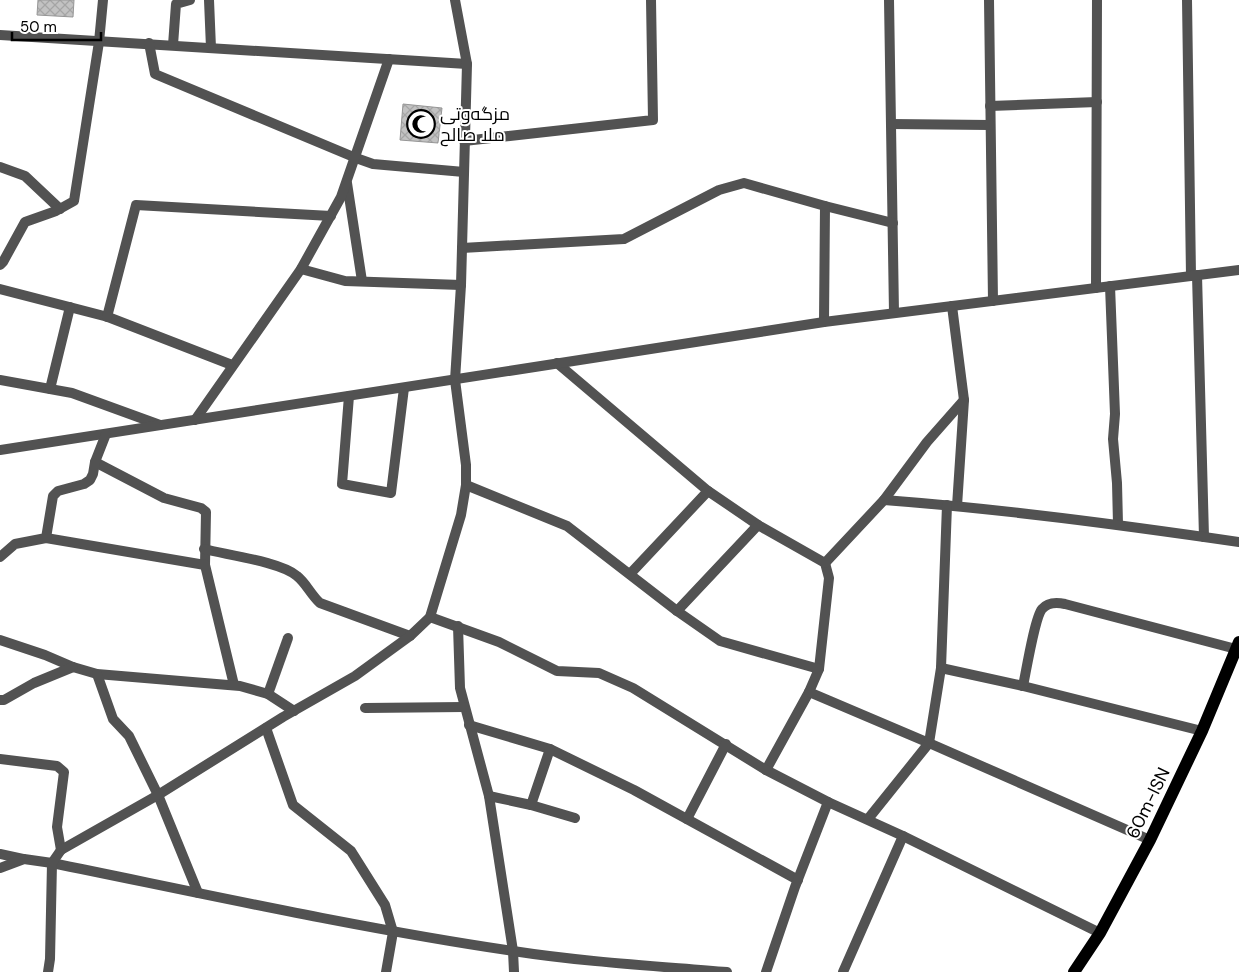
<svg xmlns="http://www.w3.org/2000/svg" width="1239" height="972" font-family="'DM Sans',Cairo,sans-serif">
	<defs>
		<pattern id="building-cross-hatch" width="8" height="8" patternUnits="userSpaceOnUse" patternTransform="scale(1.25)"><rect width="8" height="8" fill="#c2c2c2"/><path d="M0 0l8 8M0 8l8-8" fill="none" stroke="#a5a5a5"/></pattern>
	</defs>
	<rect width="100%" height="100%" fill="#fff"/>
	<g fill="url(#building-cross-hatch)" stroke="#969696">
		<polygon points="38,0 74,0 73,17 37,15"/>
		<polygon points="403,104 442,108 438,143 400,140"/>
	</g>
	<g fill="none" stroke-linecap="round" stroke-linejoin="round">
		<g stroke="#525252" stroke-width="10">
			<polyline points="209,0 211,48"/>
			<polyline points="889,0 894,313"/>
			<polyline points="989,0 993,301"/>
			<polyline points="1187,0 1191,276"/>
			<polyline points="0,35 467,64"/>
			<polyline points="149,43 155,74 356,158 373,164 464,172"/>
			<polyline points="173,45 176,4 190,0"/>
			<polyline points="990,106 1097,102"/>
			<polyline points="891,124 990,125"/>
			<polyline points="464,141 653,120 651,0"/>
			<polyline points="0,167 25,176 60,209"/>
			<polyline points="347,183 362,281"/>
			<polyline points="825,206 893,223"/>
			<polyline points="462,248 624,239 719,190 744,183 825,206 824,322"/>
			<polyline points="0,265 3,262 25,222 56,211 74,201 99,42 103,0"/>
			<polyline points="301,269 345,281 461,285"/>
			<polyline points="1197,275 1204,537"/>
			<polyline points="1110,286 1115,414 1113,439 1117,483 1118,524"/>
			<polyline points="1096,288 1097,0"/>
			<polyline points="0,289 108,317 232,365"/>
			<polyline points="952,306 964,400 957,506"/>
			<polyline points="107,317 136,205 331,216"/>
			<polyline points="557,363 708,491 758,525 825,563 829,578 819,669 809,692 766,770"/>
			<polyline points="0,380 72,393 160,425"/>
			<polyline points="50,389 70,307"/>
			<polyline points="349,396 342,484 391,493 404,388"/>
			<polyline points="195,420 301,269 341,197 389,59"/>
			<polyline points="0,450 824,322 1239,270"/>
			<polyline points="95,462 164,498 201,508 206,512 205,565"/>
			<polyline points="466,485 567,526 677,611 720,641 819,669"/>
			<path d="M884,500C1003,509 1121,525 1239,542"/>
			<polyline points="46,538 205,565 234,685"/>
			<path d="M204,549C228,555 281,562 297,576C306,583 311,595 320,603L410,636"/>
			<polyline points="0,557 15,544 46,538 53,496 58,491 84,484 90,480 93,474 95,462 106,434"/>
			<polyline points="825,563 884,500 927,442 964,400"/>
			<polyline points="630,574 708,491"/>
			<polyline points="677,611 758,525"/>
			<polyline points="430,617 499,642 557,671 599,673 633,688 766,770 828,802 903,836 1100,933"/>
			<polyline points="458,626 460,688 489,796 513,951 514,972"/>
			<polyline points="0,640 45,655 73,667 97,674 240,686 268,694 294,711"/>
			<polyline points="941,668 1023,686 1202,731"/>
			<polyline points="97,674 113,719 129,736 158,795 198,893"/>
			<path d="M1023,686C1026,672 1035,617 1042,609C1048,602 1056,602 1065,604L1236,649"/>
			<polyline points="809,692 929,743 1150,840"/>
			<polyline points="268,694 288,638"/>
			<polyline points="0,700 4,700 34,683 73,667"/>
			<polyline points="365,708 464,707"/>
			<polyline points="469,725 550,749 634,790 798,880"/>
			<polyline points="266,728 293,805 351,851 385,905 393,932 386,972"/>
			<polyline points="0,759 57,766 64,772 57,827 61,850"/>
			<polyline points="489,796 531,805 575,818"/>
			<polyline points="531,805 550,749"/>
			<polyline points="687,819 726,744"/>
			<polyline points="868,819 929,743 941,668 947,505"/>
			<polyline points="0,854 23,859"/>
			<path d="M0,868L24,859L52,863C205,894 358,928 513,951C584,962 656,966 727,972"/>
			<polyline points="48,972 50,959 52,863 61,850 158,795 283,717 355,676 410,636 430,617 461,515 466,485 466,465 455,380 461,285 467,64 455,0"/>
			<polyline points="766,972 795,887 828,802"/>
			<polyline points="843,972 903,836"/>
		</g>
		<polyline stroke="#000" stroke-width="12" points="1074,972 1100,933 1150,840 1202,731 1239,642"/>
	</g>
	<defs>
		<symbol id="mosque-ring" viewBox="-11 -11 22 22"><circle r="9.5" fill="#fff" stroke="#000" stroke-width="1.5"/><path d="M3.5-4.9A6 6 0 1 0 3.5 4.9A5 5 0 1 1 3.5-4.9Z" fill="#000"/></symbol>
	</defs>
	<g fill-rule="evenodd">
		<use href="#mosque-ring" x="405" y="108" width="32" height="32"/>
	</g>
	<g text-anchor="middle" stroke-width="4" stroke-linejoin="round" paint-order="stroke">
		<g font-size="18" fill="#000" stroke="#fff" text-anchor="start">
			<text x="440" y="120">مزگه‌وتی<tspan x="440" dy="21">ملا صالح</tspan></text>
		</g>
		<g font-size="18" fill="#000" stroke="#fff">
			<text transform="translate(1148 803) rotate(-64)" y="6">60m-ISN</text>
		</g>
	</g>
	<path d="M12 32v8h89v-8" fill="none" stroke="#000000" stroke-width="2.5"/>
	<text x="20" y="32" font-size="15" fill="#000000" stroke="#ffffff" stroke-width="4" paint-order="stroke">50 m</text>
</svg>
